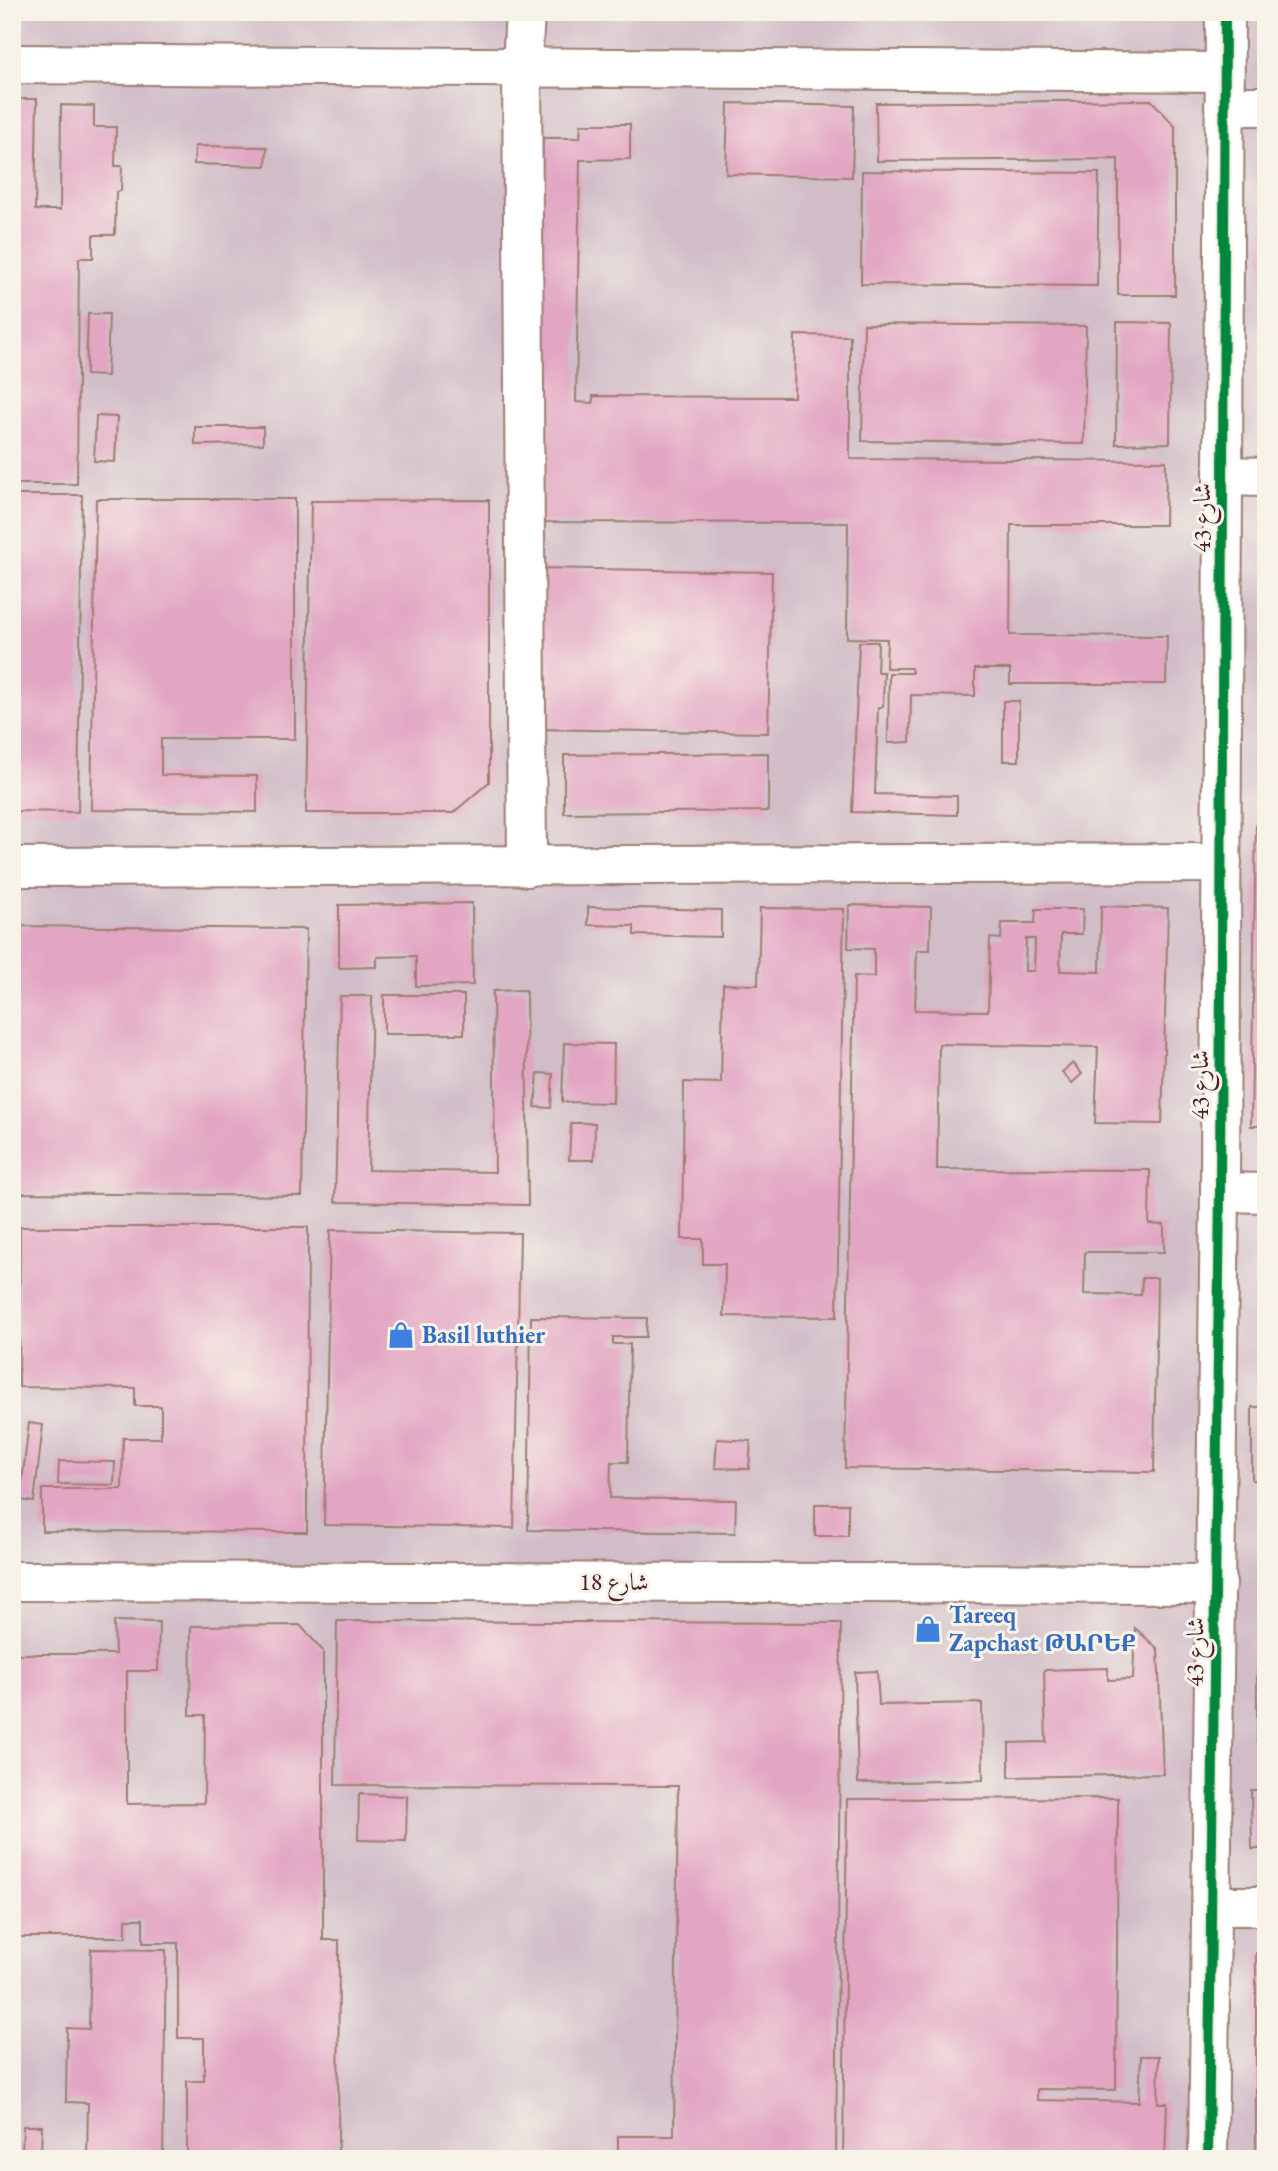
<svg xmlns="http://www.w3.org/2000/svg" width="1278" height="2171" font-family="'EB Garamond',Amiri,'Noto Serif Armenian',serif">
	<rect width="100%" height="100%" fill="#f7f3e8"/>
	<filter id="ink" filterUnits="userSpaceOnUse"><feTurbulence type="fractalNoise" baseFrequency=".0143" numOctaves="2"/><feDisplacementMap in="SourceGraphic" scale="14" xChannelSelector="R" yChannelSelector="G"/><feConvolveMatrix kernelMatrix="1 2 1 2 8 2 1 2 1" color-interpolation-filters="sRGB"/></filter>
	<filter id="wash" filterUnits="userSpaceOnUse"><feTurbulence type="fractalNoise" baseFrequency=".00686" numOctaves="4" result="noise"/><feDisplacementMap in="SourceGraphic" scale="28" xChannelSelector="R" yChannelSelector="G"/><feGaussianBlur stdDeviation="1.57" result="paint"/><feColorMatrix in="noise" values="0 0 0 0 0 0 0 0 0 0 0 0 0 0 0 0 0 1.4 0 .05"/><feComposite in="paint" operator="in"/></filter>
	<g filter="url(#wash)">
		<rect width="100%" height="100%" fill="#edddbb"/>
		<rect fill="#d1bdc8" x="12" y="12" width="1254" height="2147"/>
		<g id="blocks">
			<g fill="#e2a5c2" fill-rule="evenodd">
				<rect x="1263" y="12" width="3" height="38"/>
				<polygon points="12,99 37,99 35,210 60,210 61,105 94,106 94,127 116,127 115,166 122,166 121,191 116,192 115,235 93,235 93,258 79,258 77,484 12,484"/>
				<polygon points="1151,100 1175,126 1175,295 1118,295 1118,159 877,161 876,103"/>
				<polygon points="728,103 854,106 852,177 726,174"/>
				<polygon points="581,124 630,124 630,159 580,160 576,402 593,403 593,396 794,397 795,335 850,336 850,459 1166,461 1165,525 1011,525 1010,635 1167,636 1166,684 1010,684 1010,669 975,669 975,696 911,695 910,742 888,743 889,673 912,673 911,668 886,668 887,639 847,638 848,523 537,522 543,138 580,138"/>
				<polygon points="195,146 267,147 266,166 194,164"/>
				<polygon points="1262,161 1266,161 1266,403 1262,399"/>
				<polygon points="862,171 1099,173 1097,286 861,284"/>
				<polygon points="88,314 109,314 107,376 86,375"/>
				<polygon points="1117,322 1171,323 1170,443 1116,444"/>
				<polygon points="864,324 1086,326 1084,444 862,441"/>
				<polygon points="96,416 117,417 115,462 94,461"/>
				<polygon points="195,427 263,427 263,444 195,445"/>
				<polygon points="12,495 82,495 78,812 12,811"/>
				<polygon points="96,499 295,499 295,739 161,739 161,775 257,776 257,812 91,810"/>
				<polygon points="489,500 489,782 453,813 306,813 311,501"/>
				<polygon points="535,568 772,572 768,733 532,729"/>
				<polygon points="859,642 878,642 877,672 884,672 883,707 878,707 875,794 957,796 957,815 852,812"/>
				<rect x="1003" y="701" width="16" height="60"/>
				<polygon points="768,753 768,811 564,813 564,755"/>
				<polygon points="1256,823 1266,823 1266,1126 1251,1126"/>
				<polygon points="472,903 473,985 416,986 416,956 377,957 377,967 339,968 339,905"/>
				<path d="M849,905L931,907L930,950H917L915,1010L988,1011L990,938L1001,939L1002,923H1035L1036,909H1083L1082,934H1061L1060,971L1100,972L1101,906L1168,908L1162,1124L1095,1123L1098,1047L939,1044L937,1169L1150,1170L1149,1224L1164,1225V1252H1085L1084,1294L1141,1295L1142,1278H1157L1154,1472L845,1468L854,976L874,977V949L848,948ZM1026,939H1035L1034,971H1025Z"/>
				<polygon points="588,907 721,910 721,937 634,935 634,926 588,925"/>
				<polygon points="760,908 844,909 837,1317 724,1316 725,1264 703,1264 703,1239 682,1239 684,1082 721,1083 723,984 758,985"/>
				<polygon points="12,926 306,929 302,1196 12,1193"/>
				<polygon points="526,990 528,1205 335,1202 340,996 372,996 368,1170 495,1172 493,991"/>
				<rect x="384" y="995" width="80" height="39"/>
				<polygon points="564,1043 614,1044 613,1103 562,1102"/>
				<polygon points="1073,1063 1082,1074 1072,1083 1062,1072"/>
				<polygon points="538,1073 553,1074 551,1108 535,1107"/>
				<polygon points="571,1123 595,1123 594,1160 569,1160"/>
				<polygon points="20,1227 308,1227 307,1532 42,1531 42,1489 122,1489 123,1438 161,1438 161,1406 135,1406 135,1388 19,1387"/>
				<polygon points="330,1230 520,1233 514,1528 324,1525"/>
				<polygon points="531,1317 647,1318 646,1337 613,1337 613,1344 630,1344 628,1462 611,1462 610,1498 736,1500 735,1533 528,1530"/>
				<polygon points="1252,1407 1266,1407 1266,1481 1252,1480"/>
				<polygon points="29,1423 43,1425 34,1502 20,1500"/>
				<polygon points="717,1439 751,1441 749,1469 715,1468"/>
				<polygon points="59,1461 115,1462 114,1485 58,1484"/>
				<rect x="815" y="1504" width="33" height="32"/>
				<polygon points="114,1621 159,1622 158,1671 127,1671 127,1804 204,1803 205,1715 190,1715 191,1626 300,1625 323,1651 323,1940 339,1940 338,2159 187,2159 187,2081 204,2081 204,2038 178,2038 178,1943 143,1943 143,1919 126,1919 126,1937 15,1937 17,1654 115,1654"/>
				<polygon points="337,1621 841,1623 836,2159 618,2159 618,2136 674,2136 678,1786 335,1785"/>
				<polygon points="1135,1628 1158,1649 1163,1774 1009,1777 1009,1743 1046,1742 1044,1670 1108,1668 1108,1680 1133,1679"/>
				<polygon points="1261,1655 1266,1655 1266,1741 1257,1741 1257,1671 1261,1671"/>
				<polygon points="877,1671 879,1705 982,1703 983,1780 858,1783 855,1672"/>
				<polygon points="1251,1790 1266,1790 1266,1849 1252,1849"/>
				<polygon points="359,1794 407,1796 406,1841 358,1840"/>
				<polygon points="1118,1798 1116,2090 1037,2089 1037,2100 1139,2102 1141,2056 1159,2056 1158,2103 1167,2103 1165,2159 843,2159 847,1799"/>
				<polygon points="91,1949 166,1950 163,2159 87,2158 88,2103 66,2102 67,2028 89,2029"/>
				<rect x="1256" y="1953" width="10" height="206"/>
				<polygon points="23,2126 42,2126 41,2154 22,2154"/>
			</g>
		</g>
	</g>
	<g filter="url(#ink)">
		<use href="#blocks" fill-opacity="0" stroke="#9c7e73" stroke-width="2"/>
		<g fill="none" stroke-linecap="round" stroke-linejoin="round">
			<defs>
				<g id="minor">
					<polyline points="525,12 522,66 527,867"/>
					<polyline points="12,64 1224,72"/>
					<polyline points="1224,106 1266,106"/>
					<polyline points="1223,476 1266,477"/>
					<polyline points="12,867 1222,863"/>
					<polyline points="1220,1192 1266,1193"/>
					<polyline points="12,1581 1217,1584"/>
					<polyline points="1212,1906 1266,1906"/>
					<polyline points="1208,2159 1220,1192 1225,12"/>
				</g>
			</defs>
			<use href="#minor" stroke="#9c7e73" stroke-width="42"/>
			<use href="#minor" stroke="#fff" stroke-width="38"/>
			<defs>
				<polyline id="cycleway" points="1208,2159 1220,1192 1225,12"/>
			</defs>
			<use href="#cycleway" stroke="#f7f3e8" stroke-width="15"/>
			<use href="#cycleway" stroke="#00873e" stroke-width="10"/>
		</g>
	</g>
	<defs>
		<symbol id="shop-bare" viewBox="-9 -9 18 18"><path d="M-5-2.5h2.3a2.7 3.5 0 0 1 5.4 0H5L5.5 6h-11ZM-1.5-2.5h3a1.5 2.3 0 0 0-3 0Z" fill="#3f7fe0" stroke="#f7f3e8" stroke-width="2.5" paint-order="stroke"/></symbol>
	</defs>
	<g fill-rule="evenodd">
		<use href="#shop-bare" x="382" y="1316" width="38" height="38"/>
		<use href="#shop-bare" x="909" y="1610" width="38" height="38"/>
	</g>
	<g text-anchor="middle" stroke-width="6" stroke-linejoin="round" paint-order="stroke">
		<g font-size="24" fill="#4a1f2b" stroke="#f7f3e8">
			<text transform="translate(1202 518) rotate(-90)" y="8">شارع 43</text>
			<text transform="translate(1200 1085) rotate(-90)" y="8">شارع 43</text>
			<text x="614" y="1590">شارع 18</text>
			<text transform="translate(1195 1652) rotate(-89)" y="8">شارع 43</text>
		</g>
		<g font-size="24" font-weight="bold" fill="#366cbe" stroke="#f7f3e8" text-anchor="start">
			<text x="422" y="1343">Basil luthier</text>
			<text x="949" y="1623">Tareeq<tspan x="949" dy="28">Zapchast ԹԱՐԵՔ</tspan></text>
		</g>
	</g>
	<rect width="1278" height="2171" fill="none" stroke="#f7f3e8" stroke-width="42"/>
</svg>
